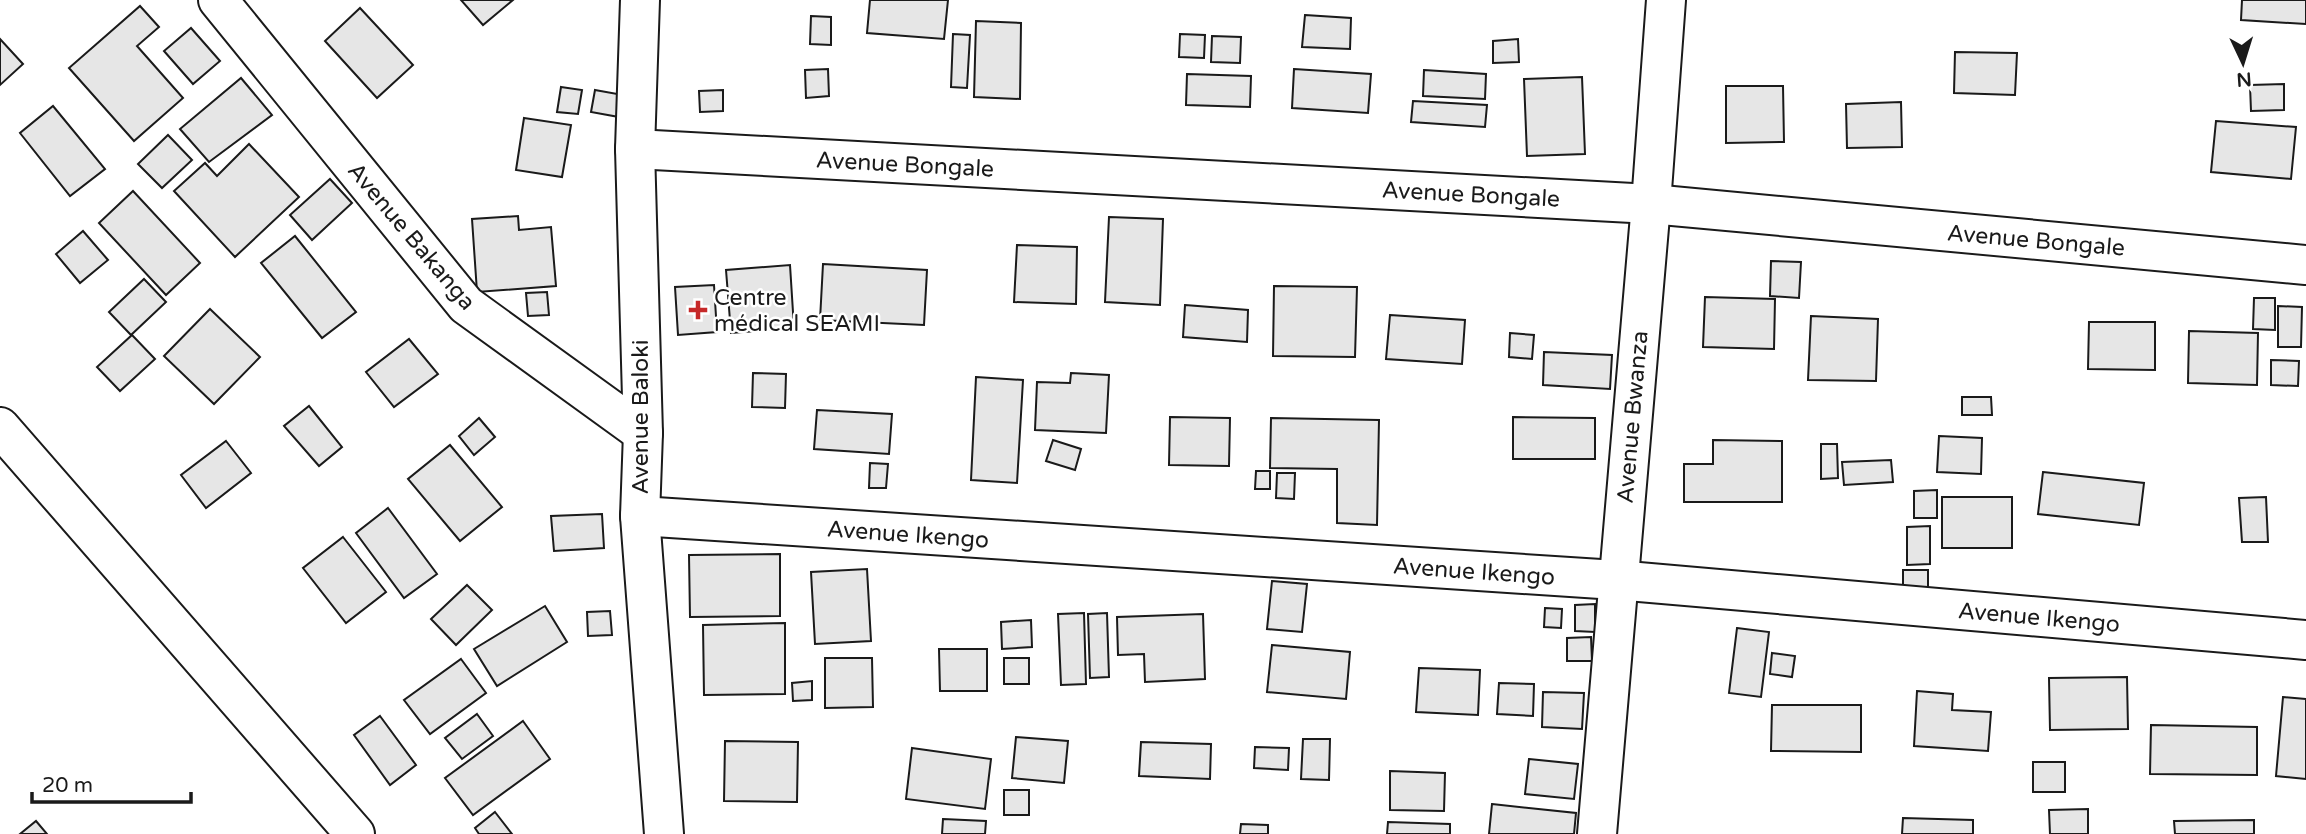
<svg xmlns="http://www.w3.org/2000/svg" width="2306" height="834" font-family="'Varela Round',sans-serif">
	<rect width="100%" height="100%" fill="#fff"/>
	<g fill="#e6e6e6" stroke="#1a1a1a" stroke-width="2">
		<polygon points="461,0 513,0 483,25"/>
		<polygon points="870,0 948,0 944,39 867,33"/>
		<polygon points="2242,0 2306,0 2306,24 2241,20"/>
		<polygon points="140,6 159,27 137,46 183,98 134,141 69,68"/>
		<polygon points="360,8 413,65 377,98 325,41"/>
		<polygon points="1305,15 1351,18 1350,49 1302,47"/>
		<polygon points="811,16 831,17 831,45 810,44"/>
		<polygon points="976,21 1021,23 1020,99 974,97"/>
		<polygon points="191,28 220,61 193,84 164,51"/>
		<polygon points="953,34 970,35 967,88 951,87"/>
		<polygon points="1180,34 1205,35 1204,58 1179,57"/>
		<polygon points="1212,36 1241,37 1240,63 1211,62"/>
		<polygon points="0,39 23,64 0,85"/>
		<polygon points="1518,39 1519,62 1493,63 1493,41"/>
		<polygon points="1955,52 2017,53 2015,95 1954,93"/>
		<polygon points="828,69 829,96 806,98 805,70"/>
		<polygon points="1294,69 1371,74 1368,113 1292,108"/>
		<polygon points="1424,70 1486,74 1485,99 1423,96"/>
		<polygon points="1187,74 1251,76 1250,107 1186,105"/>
		<polygon points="1582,77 1585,154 1527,156 1524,79"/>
		<polygon points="241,78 272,115 209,162 180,129"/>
		<polygon points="2284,84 2284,110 2251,111 2250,85"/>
		<polygon points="1726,86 1783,86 1784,142 1726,143"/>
		<polygon points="561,87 582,90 578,114 557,112"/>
		<polygon points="595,90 623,95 619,117 591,112"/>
		<polygon points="723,90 723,111 700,112 699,91"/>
		<polygon points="1413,101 1487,105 1485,127 1411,122"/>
		<polygon points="1901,102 1902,147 1847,148 1846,104"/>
		<polygon points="53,106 105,169 70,196 20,133"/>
		<polygon points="524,118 571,125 562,177 516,170"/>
		<polygon points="2216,121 2296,127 2291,179 2211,172"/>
		<polygon points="168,135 192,160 162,188 138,164"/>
		<polygon points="249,144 299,197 235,257 174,191 205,163 217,176"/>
		<polygon points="330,179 352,203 312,240 290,215"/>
		<polygon points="133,191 200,263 166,295 99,223"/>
		<polygon points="518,216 519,230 551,227 556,286 477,292 472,219"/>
		<polygon points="1109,217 1163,219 1160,305 1105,302"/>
		<polygon points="83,231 108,260 80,283 56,254"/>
		<polygon points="295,236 356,312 322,338 261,263"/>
		<polygon points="1017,245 1077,247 1076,304 1014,302"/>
		<polygon points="1771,261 1801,262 1799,298 1770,296"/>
		<polygon points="823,264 927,270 924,325 820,320"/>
		<polygon points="790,265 794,328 731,333 726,270"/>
		<polygon points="144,279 166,302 131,335 109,312"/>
		<polygon points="714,285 717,332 678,335 675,287"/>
		<polygon points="1274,286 1357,287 1355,357 1273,356"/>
		<polygon points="547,292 549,315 528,316 526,293"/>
		<polygon points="1705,297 1775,299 1774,349 1703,347"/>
		<polygon points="2254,298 2275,298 2275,330 2253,329"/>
		<polygon points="1185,305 1248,310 1247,342 1183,337"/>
		<polygon points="2278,306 2302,307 2301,347 2278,347"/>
		<polygon points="210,309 260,357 214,404 164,356"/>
		<polygon points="1390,315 1465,320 1462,364 1386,359"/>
		<polygon points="1811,316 1878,319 1876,381 1808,380"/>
		<polygon points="2089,322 2155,322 2155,370 2088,369"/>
		<polygon points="2189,331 2258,333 2257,385 2188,383"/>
		<polygon points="1510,333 1534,335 1532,359 1509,357"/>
		<polygon points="132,335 155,359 120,391 97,367"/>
		<polygon points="409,339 438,374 394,407 366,372"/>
		<polygon points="1544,352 1612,355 1610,389 1543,385"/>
		<polygon points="2271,360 2299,361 2298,386 2271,385"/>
		<polygon points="753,373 786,374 785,408 752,407"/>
		<polygon points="1071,373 1109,375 1106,433 1035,430 1037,382 1070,383"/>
		<polygon points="976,377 1023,380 1017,483 971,480"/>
		<polygon points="1962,397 1991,397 1992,415 1962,415"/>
		<polygon points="309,406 342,447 319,466 284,426"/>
		<polygon points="817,410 892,414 889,454 814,449"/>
		<polygon points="1170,417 1230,418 1229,466 1169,465"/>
		<polygon points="1513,417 1595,418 1595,459 1513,459"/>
		<polygon points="479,418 495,437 474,455 459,436"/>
		<polygon points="1271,418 1379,420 1377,525 1337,523 1337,469 1270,468"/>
		<polygon points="1939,436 1982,438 1981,474 1937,472"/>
		<polygon points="1053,440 1081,449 1075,470 1046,461"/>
		<polygon points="1713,440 1782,441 1782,502 1684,502 1684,464 1713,464"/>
		<polygon points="226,441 251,473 206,508 181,475"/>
		<polygon points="1821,444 1837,444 1838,478 1821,479"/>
		<polygon points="450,445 502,507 460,541 408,479"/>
		<polygon points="1891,460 1893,482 1844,485 1842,462"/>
		<polygon points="870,463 888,464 886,488 869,488"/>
		<polygon points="1256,471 1270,471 1270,489 1255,489"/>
		<polygon points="2043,472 2144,483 2139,525 2038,514"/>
		<polygon points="1277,473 1295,473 1294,499 1276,498"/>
		<polygon points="1937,490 1937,518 1914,518 1914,491"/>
		<rect x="1942" y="497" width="70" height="51"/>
		<polygon points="2266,497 2268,542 2242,542 2239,498"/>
		<polygon points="388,508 437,574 404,598 356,533"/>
		<polygon points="602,514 604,548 554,551 551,516"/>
		<polygon points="1930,526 1930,564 1907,565 1907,527"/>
		<polygon points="343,537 386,592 346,623 303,568"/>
		<polygon points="780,554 780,616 690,617 689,555"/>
		<polygon points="867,569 871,641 815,644 811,572"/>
		<rect x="1903" y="570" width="25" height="20"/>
		<polygon points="1272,581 1307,584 1302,632 1267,629"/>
		<polygon points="467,585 492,610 456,645 431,619"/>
		<polygon points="1595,604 1595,632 1575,631 1575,605"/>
		<polygon points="545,606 567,642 497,686 474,649"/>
		<polygon points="1545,608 1562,609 1561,628 1544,627"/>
		<polygon points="610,611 612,635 588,636 587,612"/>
		<polygon points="1084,613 1086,684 1061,685 1058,614"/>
		<polygon points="1107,613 1109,677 1090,678 1088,614"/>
		<polygon points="1203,614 1205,679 1145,682 1144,654 1118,655 1117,617"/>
		<polygon points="1031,620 1032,647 1002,649 1001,622"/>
		<polygon points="785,623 785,694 704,695 703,625"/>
		<polygon points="1737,628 1769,632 1761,697 1729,693"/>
		<polygon points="1591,637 1592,661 1567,661 1567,638"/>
		<polygon points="1272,645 1350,652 1346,699 1267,692"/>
		<polygon points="939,649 987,649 987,691 940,691"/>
		<polygon points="1772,653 1795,656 1792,677 1770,674"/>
		<polygon points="825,658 872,658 873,707 825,708"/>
		<rect x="1004" y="658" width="25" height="26"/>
		<polygon points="461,659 486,693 430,734 404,700"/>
		<polygon points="1419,668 1480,670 1478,715 1416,712"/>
		<polygon points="2127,677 2128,729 2050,730 2049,678"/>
		<polygon points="812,681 812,700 793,701 792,683"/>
		<polygon points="1499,683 1534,684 1533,716 1497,714"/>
		<polygon points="1917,691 1953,694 1952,710 1991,712 1988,751 1914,746"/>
		<polygon points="1543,692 1584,693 1582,729 1542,727"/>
		<polygon points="2283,697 2306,699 2306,779 2276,776"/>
		<polygon points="1772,705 1861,705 1861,752 1771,751"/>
		<polygon points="477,714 493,736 462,759 445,738"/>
		<polygon points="380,716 416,765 390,785 354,735"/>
		<polygon points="523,721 550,759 473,815 445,778"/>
		<polygon points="2151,725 2257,727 2257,775 2150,774"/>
		<polygon points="1016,737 1068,741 1064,783 1012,778"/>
		<polygon points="1303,739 1330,739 1329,780 1301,779"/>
		<polygon points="725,741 798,742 797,802 724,801"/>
		<polygon points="1141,742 1211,744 1210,779 1139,776"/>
		<polygon points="1255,747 1289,748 1288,770 1254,768"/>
		<polygon points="912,748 991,759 985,809 906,799"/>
		<polygon points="1529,759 1578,764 1574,799 1525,794"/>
		<rect x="2033" y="762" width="32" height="30"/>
		<polygon points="1390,771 1445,773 1444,811 1390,810"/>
		<rect x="1004" y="790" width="25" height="25"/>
		<polygon points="1492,804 1576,813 1574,834 1489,834"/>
		<polygon points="2088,809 2088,834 2050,834 2049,810"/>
		<polygon points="495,812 512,834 479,834 475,828"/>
		<polygon points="1903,818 1973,820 1973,834 1902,834"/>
		<polygon points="943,819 986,821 985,834 942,834"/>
		<polygon points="2254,820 2254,834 2175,834 2174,821"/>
		<polygon points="36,821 47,834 20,834"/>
		<polygon points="1388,822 1450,824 1450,834 1387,834"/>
		<polygon points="1241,824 1268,825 1268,834 1240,834"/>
	</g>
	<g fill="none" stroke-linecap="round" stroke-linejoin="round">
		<defs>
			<g id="minor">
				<polyline points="218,0 466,305 643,433"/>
				<polyline points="640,0 635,149 643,433 640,516 664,834"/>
				<polyline points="635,149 1651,204 2306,265"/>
				<polyline points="0,427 355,834"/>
				<polyline points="640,516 1616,580 2306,640"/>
				<polyline points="1597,834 1651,204 1666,0"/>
			</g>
		</defs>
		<use href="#minor" stroke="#1a1a1a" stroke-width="42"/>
		<use href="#minor" stroke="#fff" stroke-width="38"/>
	</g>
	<path fill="#c62828" stroke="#fff" stroke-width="2.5" d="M694.5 299.5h7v7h7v7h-7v7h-7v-7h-7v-7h7z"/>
	<g text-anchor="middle" stroke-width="5" stroke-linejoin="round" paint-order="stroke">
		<g font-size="23" fill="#1a1a1a" stroke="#fff">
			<text transform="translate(905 164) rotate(3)" y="8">Avenue Bongale</text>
			<text transform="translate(1471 194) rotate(3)" y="8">Avenue Bongale</text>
			<text transform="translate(412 236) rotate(50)" y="8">Avenue Bakanga</text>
			<text transform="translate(2036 240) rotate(5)" y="8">Avenue Bongale</text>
			<text transform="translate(640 417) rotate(-90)" y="8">Avenue Baloki</text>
			<text transform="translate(1632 417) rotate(-85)" y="8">Avenue Bwanza</text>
			<text transform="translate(908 534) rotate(4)" y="8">Avenue Ikengo</text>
			<text transform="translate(1474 571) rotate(4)" y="8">Avenue Ikengo</text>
			<text transform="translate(2039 617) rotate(5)" y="8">Avenue Ikengo</text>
		</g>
		<g font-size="23" fill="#1a1a1a" stroke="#fff" text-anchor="start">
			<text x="714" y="305">Centre<tspan x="714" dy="26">médical SEAMI</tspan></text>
		</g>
	</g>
	<g transform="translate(2243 63) rotate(176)" stroke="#ffffff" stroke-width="5" paint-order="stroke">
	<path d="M0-5L12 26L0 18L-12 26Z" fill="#1a1a1a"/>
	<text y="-10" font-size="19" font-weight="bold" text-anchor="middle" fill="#1a1a1a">N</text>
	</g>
	<path d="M32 792v10h159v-10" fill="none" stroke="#1a1a1a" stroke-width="3.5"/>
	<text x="42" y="792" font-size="21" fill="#1a1a1a" stroke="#ffffff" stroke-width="5" paint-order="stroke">20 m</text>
</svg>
